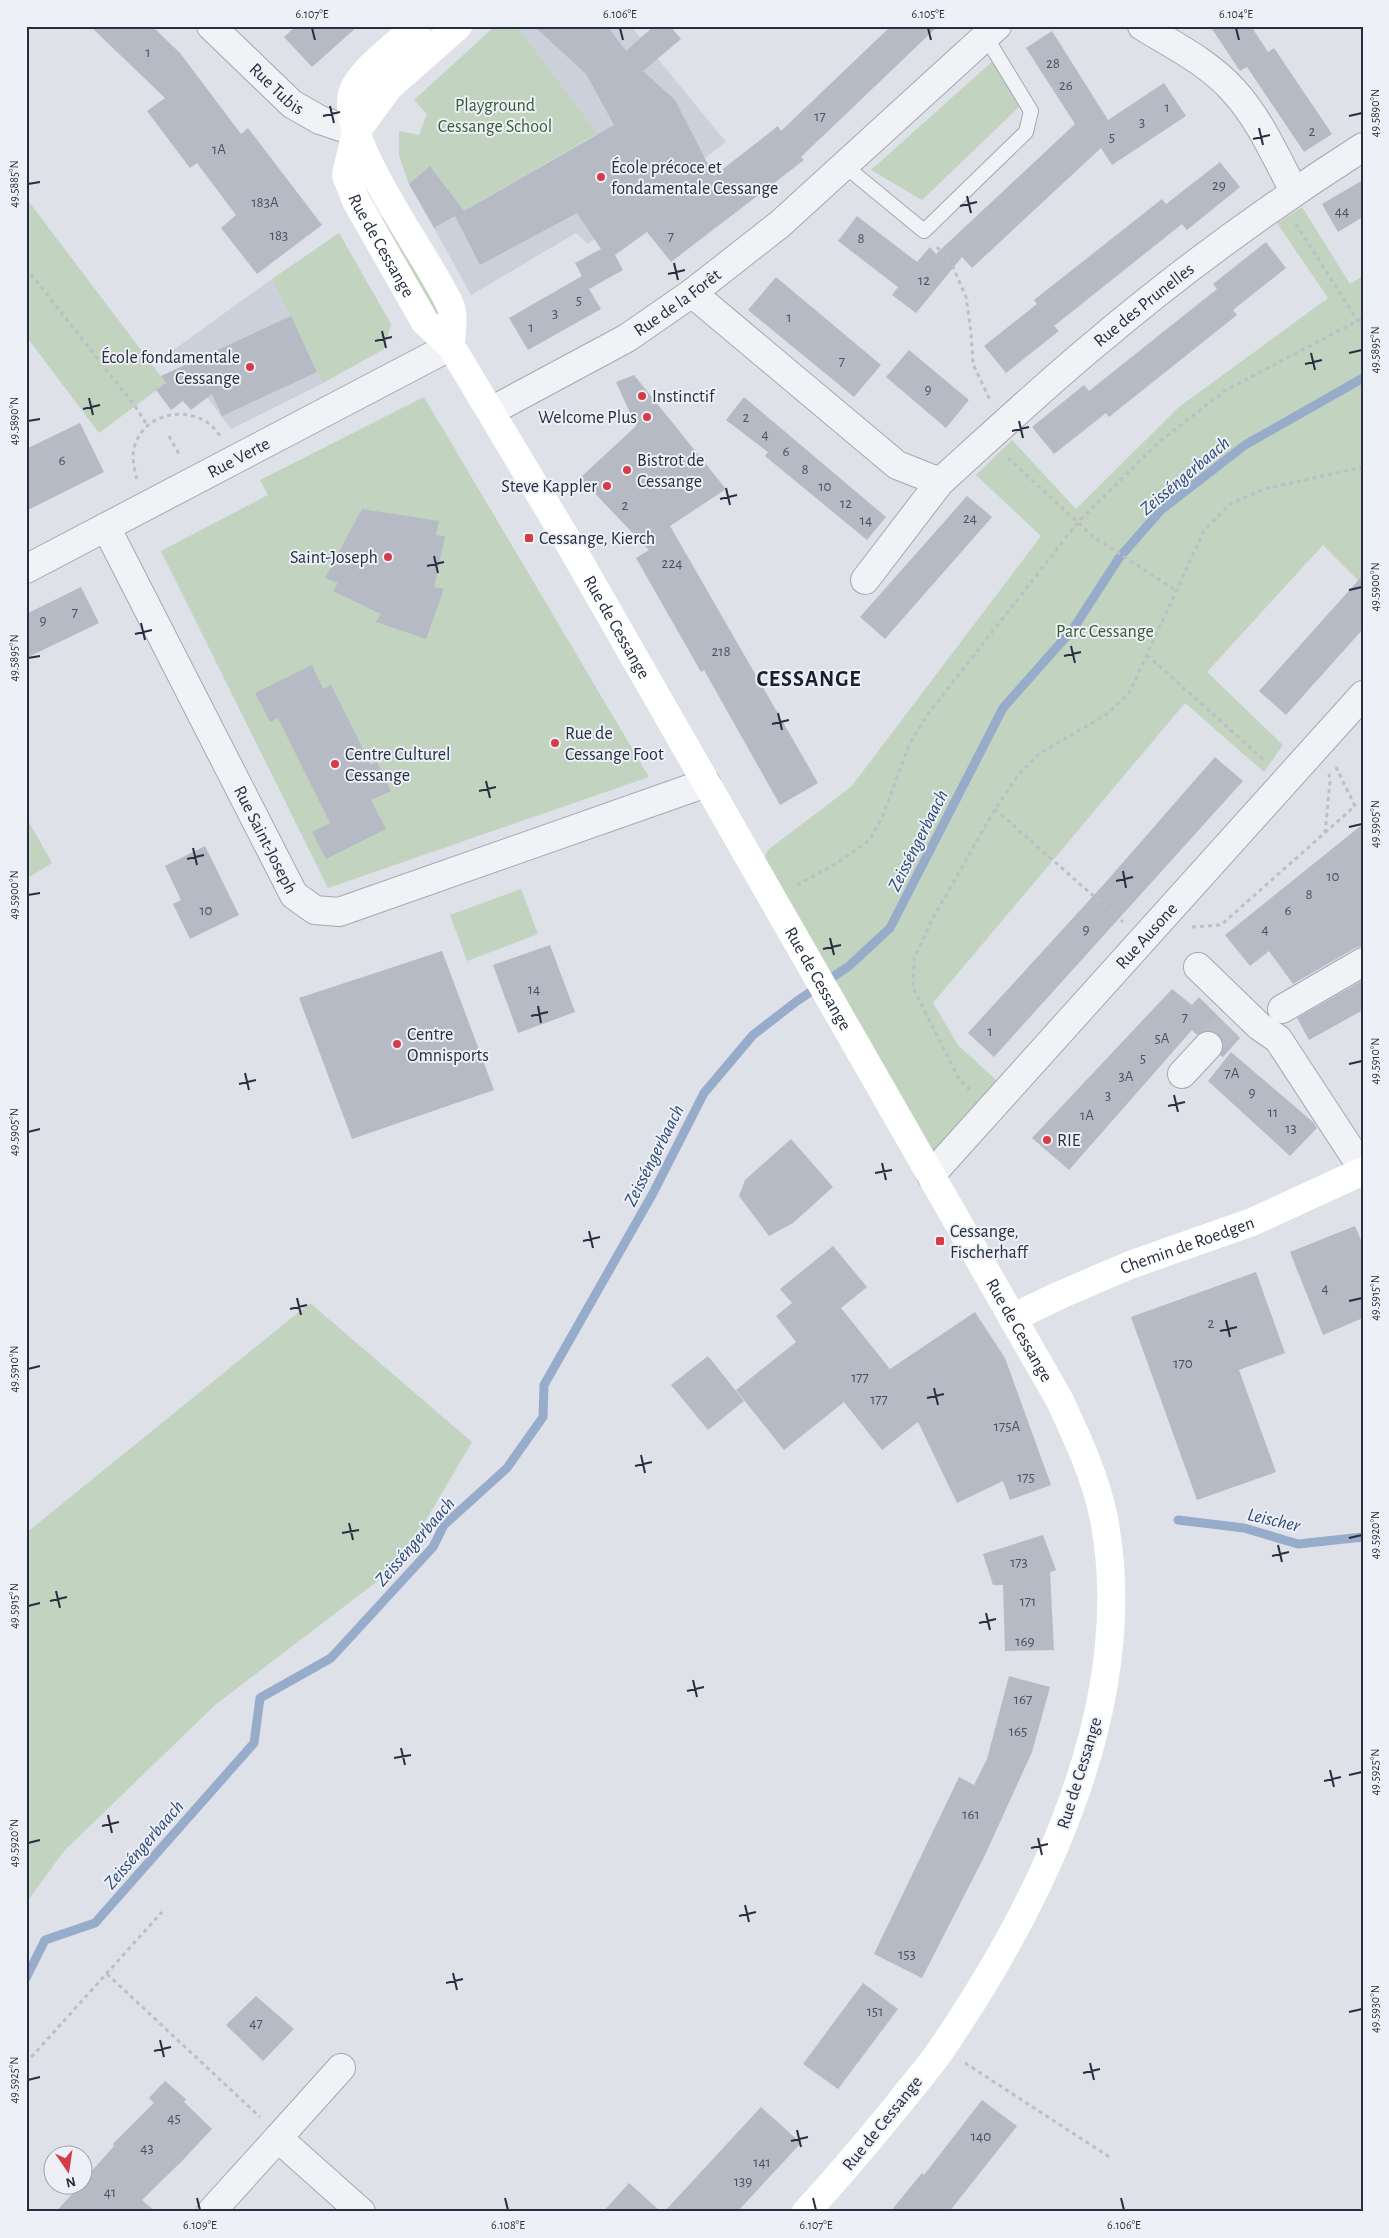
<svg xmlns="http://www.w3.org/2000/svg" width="1389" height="2238" font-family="'Alegreya Sans',sans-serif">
	<rect width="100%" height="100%" fill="#dee1e8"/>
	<g fill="#ccd0da">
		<polygon points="517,26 631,26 726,142 633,213 588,244 576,233 471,295 434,228 597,135"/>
		<polygon points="272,279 323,383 231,429 172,351"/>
	</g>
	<g fill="#c2d3bf">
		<polygon points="495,26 517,26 597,134 455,216 450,193 431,167 409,184 399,156 399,131 419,135 427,114 414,100"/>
		<polygon points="994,60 1020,106 922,200 871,170"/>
		<polygon points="26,198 166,383 99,433 26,336"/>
		<polygon points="1302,207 1350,284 1363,276 1363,585 1323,545 1207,672 1283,745 1264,772 1185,703 933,1003 958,1045 1008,1091 931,1175 757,871 769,849 851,787 1041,536 976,475 1012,440 1076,509 1179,407 1328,298 1277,223"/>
		<polygon points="388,214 440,315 437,316 377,220"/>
		<polygon points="339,233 391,324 384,349 323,383 272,279"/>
		<polygon points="424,397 649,777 328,888 161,551 268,495 260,480"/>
		<polygon points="26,817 52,863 26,879"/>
		<polygon points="521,889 538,934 467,961 450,915"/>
		<polygon points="310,1303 472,1442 400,1564 215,1705 64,1851 26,1903 26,1533"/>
	</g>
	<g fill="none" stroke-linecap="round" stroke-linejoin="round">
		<g stroke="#97acca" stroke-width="9">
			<polyline points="1178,1520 1244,1528 1298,1544 1363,1537"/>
			<polyline points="26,1978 45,1940 95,1923 254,1743 260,1698 331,1658 433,1547 444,1525 507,1468 543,1417 544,1385 652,1195 704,1093 753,1035 797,1001 849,966 890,928 1003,708 1073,629 1119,558 1161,510 1245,445 1363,378"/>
		</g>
	</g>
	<g fill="#b5bac5">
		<polygon points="90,26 152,26 180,53 241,134 248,128 322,225 257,274 221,228 236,215 197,163 190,168 147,111 165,98"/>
		<polygon points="296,26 358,26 312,67 284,37"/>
		<polygon points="534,26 607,26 626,51 654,26 670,26 681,39 643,71 675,100 714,176 778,126 781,131 891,26 938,26 801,157 804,160 671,262 647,232 615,255 623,270 589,289 601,309 528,350 509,318 582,276 575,263 601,249 577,213 480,265 455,216 434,228 409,184 430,166 464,211 614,125 586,74"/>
		<polygon points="1210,26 1251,26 1268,52 1274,48 1332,134 1304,152 1247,67 1240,71"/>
		<polygon points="1052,31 1108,120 1164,83 1186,116 1112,165 1101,148 972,268 962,257 916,313 892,295 898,287 838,241 857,216 917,262 930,247 936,254 1075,124 1026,48"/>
		<polygon points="1220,162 1240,187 1187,230 1182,224 1054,326 1059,331 1006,373 984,346 1037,304 1034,300 1162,199 1166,204"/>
		<polygon points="1363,180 1363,217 1338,232 1322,204"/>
		<polygon points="1266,242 1286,268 1233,310 1237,315 1109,417 1106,413 1054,454 1032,427 1084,385 1089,391 1217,289 1213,284"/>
		<polygon points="776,277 881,365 854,397 748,310"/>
		<polygon points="291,316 317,372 222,416 212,394 191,410 183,401 171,410 156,390 166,383 161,376"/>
		<polygon points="909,350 969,400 946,428 886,377"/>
		<polygon points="634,375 726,489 670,526 818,783 780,805 704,670 701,672 636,558 649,550 580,478 636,426 616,382"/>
		<polygon points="744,397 886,517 867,540 765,456 768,452 726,420"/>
		<polygon points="80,423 104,472 26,511 26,449"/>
		<polygon points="967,496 992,517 885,639 860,617"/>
		<polygon points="362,509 439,521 436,535 445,536 434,587 444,589 426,639 376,622 381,614 333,591 338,583 325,578"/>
		<polygon points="1363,575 1363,629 1286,715 1259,691"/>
		<polygon points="81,587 99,623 26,658 26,614"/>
		<polygon points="312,665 323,689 331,685 371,765 377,762 391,791 371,800 386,829 326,859 312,832 330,823 278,718 270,722 255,693"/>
		<polygon points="1215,757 1243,781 994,1057 968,1033 1105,883"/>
		<polygon points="1363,824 1363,946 1355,948 1293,984 1269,951 1250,966 1225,935"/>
		<polygon points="205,846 239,915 190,939 173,904 181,900 165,866"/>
		<polygon points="550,945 575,1012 518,1033 493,965"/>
		<polygon points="442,951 494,1090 352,1139 299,998"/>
		<polygon points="1363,980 1363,1010 1309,1040 1297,1018"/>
		<polygon points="1172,989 1192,1005 1199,997 1240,1038 1223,1057 1220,1055 1223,1042 1218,1034 1211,1031 1204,1031 1197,1035 1192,1030 1069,1170 1032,1138"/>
		<polygon points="1231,1052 1313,1122 1317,1128 1290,1156 1208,1081"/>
		<polygon points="791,1139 833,1187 793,1223 769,1236 739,1196 745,1180"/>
		<polygon points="1355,1226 1363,1245 1363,1318 1323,1335 1290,1252"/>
		<polygon points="833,1246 867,1287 841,1308 890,1369 975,1312 1005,1358 1051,1485 1010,1500 1003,1481 957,1503 918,1422 882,1450 844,1402 784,1450 736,1390 796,1342 776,1316 792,1303 780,1289"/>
		<polygon points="1256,1272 1285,1353 1239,1370 1276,1472 1197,1500 1131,1317"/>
		<polygon points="708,1356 744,1401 708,1430 671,1385"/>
		<polygon points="1043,1535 1056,1570 1050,1572 1054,1650 1005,1651 1003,1585 993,1585 983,1554"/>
		<polygon points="1009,1676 1050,1687 1032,1752 985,1855 922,1978 874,1954 959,1777 974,1785 987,1759"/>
		<polygon points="863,1983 898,2009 838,2089 803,2064"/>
		<polygon points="256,1996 294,2029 263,2061 226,2025"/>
		<polygon points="165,2081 186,2099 184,2102 212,2129 182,2161 142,2200 156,2212 56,2212 79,2186 82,2186 82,2182 114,2146 113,2144 154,2103 149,2098"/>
		<polygon points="982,2100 1017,2126 949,2212 890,2212 922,2173 924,2175"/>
		<polygon points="761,2107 801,2143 737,2212 664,2212"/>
		<polygon points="629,2183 661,2212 603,2212"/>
	</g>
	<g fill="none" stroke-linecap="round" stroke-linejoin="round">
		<polyline stroke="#b9bdc6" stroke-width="28" stroke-dasharray="28 14" stroke-linecap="butt" points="1208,1046 1227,1025"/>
		<defs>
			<polyline id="service" points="845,166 924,231 1026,132 1031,111 986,37"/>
			<g id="minor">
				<path id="s1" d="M211,26L292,104L320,120L356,132"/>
				<path d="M1142,26C1173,45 1209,63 1233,90C1259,118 1276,157 1294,191"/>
				<path id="s2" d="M692,293L897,465L940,482C991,436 1042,388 1095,344C1180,272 1269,207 1363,147"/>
				<path id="s3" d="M491,411L627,338L692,293L780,224L997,26"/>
				<path id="s4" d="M106,527L294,895L315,910L339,912L706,783"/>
				<polyline points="865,580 940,482"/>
				<polyline points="1198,967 1259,1026 1278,1039 1363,1169"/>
				<polyline points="1282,1009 1363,962"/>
				<polyline points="1182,1074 1208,1046"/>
				<path id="s5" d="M931,1175L1363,695"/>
				<polyline points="278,2138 341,2068"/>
				<polyline points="211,2212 278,2138 361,2212"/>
			</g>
			<g id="tertiary">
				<path id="s6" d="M26,569L451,346"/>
			</g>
		</defs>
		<use href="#service" stroke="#a3a8b2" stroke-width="16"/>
		<use href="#minor" stroke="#a3a8b2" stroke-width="30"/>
		<use href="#tertiary" stroke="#a3a8b2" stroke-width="30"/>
		<g stroke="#bcbfc7" stroke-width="3" stroke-dasharray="4 4" stroke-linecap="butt">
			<polyline points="1296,224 1363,329"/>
			<polyline points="937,247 952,265 966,297 971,332 973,364 990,400"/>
			<polyline points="26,268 135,406 147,425"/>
			<polyline points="169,436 180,456"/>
			<polyline points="1008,458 1095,538 1177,591"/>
			<path d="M137,479C135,472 133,463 133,456C136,410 198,400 220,436"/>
			<polyline points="1147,655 1266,762"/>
			<polyline points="995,809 1123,922"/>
			<polyline points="1325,833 1330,782 1329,774"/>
			<polyline points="797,885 834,865 870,840 883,815 909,745 928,714 1078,522 1159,442 1226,390 1363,318"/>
			<polyline points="1192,927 1221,925 1355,806 1336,767"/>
			<polyline points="970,1090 959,1079 913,988 914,959 932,920 995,809 1020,773 1039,754 1107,714 1129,693 1204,531 1230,504 1264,489 1363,467"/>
			<polyline points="107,1974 260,2117"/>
			<polyline points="26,2063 162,1912"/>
			<polyline points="965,2063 1111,2158"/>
		</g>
		<use href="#service" stroke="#f1f2f6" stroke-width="14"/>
		<use href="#minor" stroke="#f1f2f6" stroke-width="28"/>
		<use href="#tertiary" stroke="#f1f2f6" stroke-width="28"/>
		<g stroke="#fff" stroke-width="28">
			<path d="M417,26C400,41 360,71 353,91C336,137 430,259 450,305C455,315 451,335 451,346"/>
			<path id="s7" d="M458,26L389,87L356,132L346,175L356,201L425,322L451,346L566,538L1059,1399C1077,1437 1096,1478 1104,1519C1139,1705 1041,1905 938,2054C927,2070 913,2085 901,2101C870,2139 839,2176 806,2212"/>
			<path id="s8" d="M1012,1318L1060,1295L1130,1265L1252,1222L1363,1171"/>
		</g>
	</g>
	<path fill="none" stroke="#262e40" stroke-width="2" d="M312,28L315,40M620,28L623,40M928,28L931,40M1236,28L1239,40M330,106L334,123M323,116L340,112M1349,116L1362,113M1259,128L1263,145M1253,139L1270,135M28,184L40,182M967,196L971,213M960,206L977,202M674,263L678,280M668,274L685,270M382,331L386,348M375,341L392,337M1311,353L1315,370M1349,353L1362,350M1305,364L1322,360M89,398L93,415M83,409L100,405M28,421L40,419M1019,421L1023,438M1012,431L1029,427M726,488L730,505M720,499L737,495M434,556L438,573M427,566L444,562M1349,590L1362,587M141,623L145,640M135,634L152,630M1071,646L1075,663M1064,656L1081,652M28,658L40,656M778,713L782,730M772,724L789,720M486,781L490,798M479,791L496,787M1349,827L1362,824M193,848L197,865M187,859L204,855M1123,871L1126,888M1116,881L1133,877M28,895L40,893M830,938L834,955M823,949L841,945M538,1006L541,1023M531,1016L548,1012M1349,1064L1362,1061M245,1073L249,1090M239,1084L256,1080M1174,1095L1178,1112M1168,1106L1185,1102M28,1132L40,1129M882,1163L886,1180M875,1173L892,1170M589,1231L593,1248M583,1241L600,1237M297,1298L301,1315M1349,1301L1362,1298M290,1309L307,1305M1226,1320L1230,1337M1220,1331L1237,1327M28,1369L40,1366M934,1388L938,1405M927,1398L944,1394M641,1455L645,1473M635,1466L652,1462M349,1523L353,1540M342,1533L359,1530M1349,1538L1362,1535M1278,1545L1282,1562M1272,1556L1289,1552M56,1591L60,1608M50,1601L67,1597M28,1606L40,1603M986,1613L990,1630M979,1623L996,1619M693,1680L697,1697M687,1691L704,1687M401,1748L405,1765M394,1758L411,1755M1330,1770L1334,1787M1349,1775L1362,1772M1324,1781L1341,1777M108,1815L112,1833M102,1826L119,1822M1038,1838L1042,1855M28,1843L40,1840M1031,1848L1048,1844M745,1905L749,1922M739,1916L756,1912M453,1973L457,1990M446,1983L463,1979M1349,2012L1362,2009M160,2040L164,2057M154,2051L171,2047M1090,2063L1094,2080M1083,2073L1100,2069M28,2080L40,2077M797,2130L801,2147M791,2141L808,2137M197,2198L200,2210M505,2198L508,2210M813,2198L816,2210M1121,2198L1124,2210"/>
	<g fill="#d53c48" stroke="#edf0f6" stroke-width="2">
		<circle cx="601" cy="177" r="5"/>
		<circle cx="250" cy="367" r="5"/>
		<circle cx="642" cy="396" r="5"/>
		<circle cx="647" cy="417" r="5"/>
		<circle cx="627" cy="470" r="5"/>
		<circle cx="607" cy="486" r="5"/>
		<rect x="524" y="533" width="10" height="10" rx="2.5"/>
		<circle cx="388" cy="557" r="5"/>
		<circle cx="555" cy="743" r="5"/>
		<circle cx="335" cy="764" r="5"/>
		<circle cx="397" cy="1044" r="5"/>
		<circle cx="1047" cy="1140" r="5"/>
		<rect x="935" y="1236" width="10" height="10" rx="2.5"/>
	</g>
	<g text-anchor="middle" stroke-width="4" stroke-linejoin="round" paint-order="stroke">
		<g font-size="15" fill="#4a5161">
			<text x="148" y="57">1</text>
			<text x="1053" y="68">28</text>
			<text x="1066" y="90">26</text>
			<text x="1167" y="112">1</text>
			<text x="820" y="121">17</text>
			<text x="1142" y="127">3</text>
			<text x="1312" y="136">2</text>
			<text x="1112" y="142">5</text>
			<text x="219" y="154">1A</text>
			<text x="1219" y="190">29</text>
			<text x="265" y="207">183A</text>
			<text x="1342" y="216">44</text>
			<text x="279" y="240">183</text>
			<text x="671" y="241">7</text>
			<text x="861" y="243">8</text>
			<text x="924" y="285">12</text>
			<text x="579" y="305">5</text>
			<text x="555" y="318">3</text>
			<text x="789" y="322">1</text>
			<text x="531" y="332">1</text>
			<text x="842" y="366">7</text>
			<text x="928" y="394">9</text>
			<text x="746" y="422">2</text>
			<text x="765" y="439">4</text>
			<text x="786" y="456">6</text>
			<text x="62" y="465">6</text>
			<text x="805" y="474">8</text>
			<text x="825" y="491">10</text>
			<text x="846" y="508">12</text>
			<text x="625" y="510">2</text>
			<text x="970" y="523">24</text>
			<text x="866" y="525">14</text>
			<text x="672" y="568">224</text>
			<text x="75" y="617">7</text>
			<text x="43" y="625">9</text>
			<text x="721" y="656">218</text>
			<text x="1333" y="881">10</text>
			<text x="1309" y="899">8</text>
			<text x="206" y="915">10</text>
			<text x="1288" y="915">6</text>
			<text x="1086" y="934">9</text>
			<text x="1265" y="934">4</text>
			<text x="534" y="994">14</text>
			<text x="1185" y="1022">7</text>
			<text x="990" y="1036">1</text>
			<text x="1162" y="1043">5A</text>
			<text x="1143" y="1063">5</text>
			<text x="1232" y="1078">7A</text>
			<text x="1126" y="1081">3A</text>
			<text x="1252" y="1097">9</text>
			<text x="1108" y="1100">3</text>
			<text x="1273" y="1117">11</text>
			<text x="1087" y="1120">1A</text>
			<text x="1291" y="1133">13</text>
			<text x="1325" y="1293">4</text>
			<text x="1211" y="1328">2</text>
			<text x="1183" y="1368">170</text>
			<text x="860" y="1382">177</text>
			<text x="879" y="1404">177</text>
			<text x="1007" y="1431">175A</text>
			<text x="1026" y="1482">175</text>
			<text x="1019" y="1567">173</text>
			<text x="1028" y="1606">171</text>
			<text x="1025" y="1646">169</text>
			<text x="1023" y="1704">167</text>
			<text x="1018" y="1736">165</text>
			<text x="971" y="1819">161</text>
			<text x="907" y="1959">153</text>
			<text x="875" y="2016">151</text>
			<text x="256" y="2028">47</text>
			<text x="174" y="2123">45</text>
			<text x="981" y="2141">140</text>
			<text x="147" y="2153">43</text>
			<text x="762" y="2167">141</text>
			<text x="743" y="2186">139</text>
			<text x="110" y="2197">41</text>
		</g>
		<g font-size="18" fill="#262e40" stroke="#edf0f6">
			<text dy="6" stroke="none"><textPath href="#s1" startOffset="91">Rue Tubis</textPath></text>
			<text dy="6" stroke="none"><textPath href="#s7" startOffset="271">Rue de Cessange</textPath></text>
			<text dy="6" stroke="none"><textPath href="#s3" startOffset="216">Rue de la Forêt</textPath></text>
			<text dy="6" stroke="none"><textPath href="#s2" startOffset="584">Rue des Prunelles</textPath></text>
			<text dy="6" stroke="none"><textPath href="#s6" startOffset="240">Rue Verte</textPath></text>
			<text dy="6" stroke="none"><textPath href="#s7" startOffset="721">Rue de Cessange</textPath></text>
			<text dy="6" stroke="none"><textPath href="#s4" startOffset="351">Rue Saint-Joseph</textPath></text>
			<text dy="6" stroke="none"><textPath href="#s5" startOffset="322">Rue Ausone</textPath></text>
			<text dy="6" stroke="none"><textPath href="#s7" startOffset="1126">Rue de Cessange</textPath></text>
			<text dy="6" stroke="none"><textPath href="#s8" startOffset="190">Chemin de Roedgen</textPath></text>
			<text dy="6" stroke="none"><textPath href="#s7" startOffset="1531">Rue de Cessange</textPath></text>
			<text transform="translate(1079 1773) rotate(-73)" y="6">Rue de Cessange</text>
			<text transform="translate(882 2123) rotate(-51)" y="6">Rue de Cessange</text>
		</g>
		<g font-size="18" fill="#385c33" stroke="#edf0f6">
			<text x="495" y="111">Playground<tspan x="495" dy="21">Cessange School</tspan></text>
			<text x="1105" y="637">Parc Cessange</text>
		</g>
		<g font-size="18" fill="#262e40" stroke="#edf0f6" text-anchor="start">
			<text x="611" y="173">École précoce et<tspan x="611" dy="21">fondamentale Cessange</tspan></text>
			<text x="240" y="363" text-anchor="end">École fondamentale<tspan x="240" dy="21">Cessange</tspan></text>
			<text x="652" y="402">Instinctif</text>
			<text x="637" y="423" text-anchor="end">Welcome Plus</text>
			<text x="637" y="466">Bistrot de<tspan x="637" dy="21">Cessange</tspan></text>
			<text x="597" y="492" text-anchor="end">Steve Kappler</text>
			<text x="539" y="544">Cessange, Kierch</text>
			<text x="378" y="563" text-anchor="end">Saint-Joseph</text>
			<text x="565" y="739">Rue de<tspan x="565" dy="21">Cessange Foot</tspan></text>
			<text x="345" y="760">Centre Culturel<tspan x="345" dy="21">Cessange</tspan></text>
			<text x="407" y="1040">Centre<tspan x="407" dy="21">Omnisports</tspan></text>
			<text x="1057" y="1146">RIE</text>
			<text x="950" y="1237">Cessange,<tspan x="950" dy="21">Fischerhaff</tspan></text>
		</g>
		<g font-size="19" font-style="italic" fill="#2f4a76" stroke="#edf0f6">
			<text transform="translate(1184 475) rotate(-40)" y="7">Zeisséngerbaach</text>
			<text transform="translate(917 840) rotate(-63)" y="7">Zeisséngerbaach</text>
			<text transform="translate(653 1155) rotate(-63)" y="7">Zeisséngerbaach</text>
			<text transform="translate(1274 1519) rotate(13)" y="7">Leischer</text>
			<text transform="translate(414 1541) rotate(-49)" y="7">Zeisséngerbaach</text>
			<text transform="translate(143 1844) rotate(-49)" y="7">Zeisséngerbaach</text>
		</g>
		<g font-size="22" font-weight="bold" letter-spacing="1" fill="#191f31" stroke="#edf0f6">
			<text x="809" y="686">CESSANGE</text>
		</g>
	</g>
	<rect width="1389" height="2238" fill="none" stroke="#edf0f6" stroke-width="55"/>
	<g transform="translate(68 2170) rotate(167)"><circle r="24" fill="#edf0f6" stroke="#9da2ad"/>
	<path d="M0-4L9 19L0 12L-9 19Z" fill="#d53c48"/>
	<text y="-8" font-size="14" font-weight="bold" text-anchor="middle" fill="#262e40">N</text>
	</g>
	<rect x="28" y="28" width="1334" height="2182" fill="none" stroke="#262e40" stroke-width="2"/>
	<g font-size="12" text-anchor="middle" fill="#262e40">
		<text x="312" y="18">6.107°E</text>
		<text x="620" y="18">6.106°E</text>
		<text x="928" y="18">6.105°E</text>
		<text x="1236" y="18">6.104°E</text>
		<text transform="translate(1375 113) rotate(-90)" y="4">49.5890°N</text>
		<text transform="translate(14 184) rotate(-90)" y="4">49.5885°N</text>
		<text transform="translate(1375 350) rotate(-90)" y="4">49.5895°N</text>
		<text transform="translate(14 421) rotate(-90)" y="4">49.5890°N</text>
		<text transform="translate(1375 587) rotate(-90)" y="4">49.5900°N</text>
		<text transform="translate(14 658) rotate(-90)" y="4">49.5895°N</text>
		<text transform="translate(1375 824) rotate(-90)" y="4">49.5905°N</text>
		<text transform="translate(14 895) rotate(-90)" y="4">49.5900°N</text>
		<text transform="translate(1375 1061) rotate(-90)" y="4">49.5910°N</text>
		<text transform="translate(14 1132) rotate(-90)" y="4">49.5905°N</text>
		<text transform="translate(1375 1298) rotate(-90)" y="4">49.5915°N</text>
		<text transform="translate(14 1369) rotate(-90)" y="4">49.5910°N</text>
		<text transform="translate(1375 1535) rotate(-90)" y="4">49.5920°N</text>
		<text transform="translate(14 1606) rotate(-90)" y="4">49.5915°N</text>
		<text transform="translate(1375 1772) rotate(-90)" y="4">49.5925°N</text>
		<text transform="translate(14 1843) rotate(-90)" y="4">49.5920°N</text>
		<text transform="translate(1375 2009) rotate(-90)" y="4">49.5930°N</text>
		<text transform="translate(14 2080) rotate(-90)" y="4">49.5925°N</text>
		<text x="200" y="2229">6.109°E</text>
		<text x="508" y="2229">6.108°E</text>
		<text x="816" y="2229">6.107°E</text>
		<text x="1124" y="2229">6.106°E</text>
	</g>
</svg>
